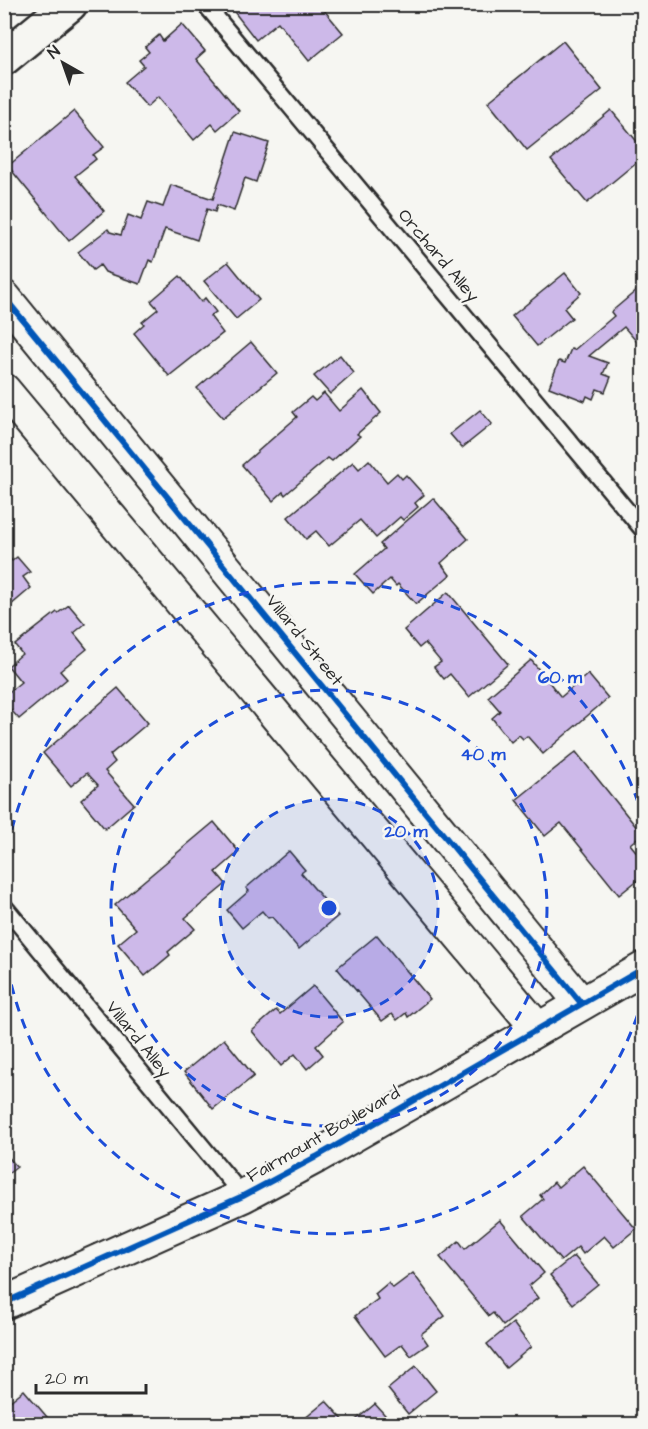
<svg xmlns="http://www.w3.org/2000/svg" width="648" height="1429" font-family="'Architects Daughter',sans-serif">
	<rect width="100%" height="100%" fill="#f6f6f2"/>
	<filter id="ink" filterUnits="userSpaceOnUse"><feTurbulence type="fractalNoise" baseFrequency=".0167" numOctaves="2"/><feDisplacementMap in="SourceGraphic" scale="12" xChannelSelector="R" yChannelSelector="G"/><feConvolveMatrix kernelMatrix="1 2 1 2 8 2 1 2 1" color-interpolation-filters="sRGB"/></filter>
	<g filter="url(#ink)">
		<g fill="#cdb9e9" stroke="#2b2b2b" stroke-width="1.5">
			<polygon points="228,4 319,4 343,33 309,61 278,22 256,40"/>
			<polygon points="182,24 205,51 196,59 239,111 217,130 212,124 194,140 158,97 147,107 125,82 144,66 139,60 149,52 145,47 159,35 163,41"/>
			<polygon points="563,41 602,90 527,150 488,102"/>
			<polygon points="611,110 644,150 644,156 587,203 551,160"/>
			<polygon points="74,111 104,147 93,155 96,159 75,176 104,211 69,241 8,166"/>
			<polygon points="235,132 269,143 256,182 245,178 234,211 217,205 215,212 207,209 197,240 165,229 153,262 149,260 140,284 105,272 100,265 93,270 78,252 108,229 110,232 121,235 128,215 141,220 148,202 163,207 171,185 213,199"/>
			<polygon points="228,262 259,300 236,319 204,281"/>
			<polygon points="565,273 581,293 564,308 572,318 537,346 512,316"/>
			<polygon points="180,276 201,302 205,298 216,312 210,316 223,333 169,376 134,333 144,324 142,322 158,309 151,301"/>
			<polygon points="644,284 644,350 624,327 589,356 608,363 603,374 611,377 605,392 597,389 593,399 587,396 585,401 549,387 559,361 565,363 571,349 574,350 614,316 611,312"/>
			<polygon points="251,342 277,373 223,418 197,388"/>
			<polygon points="340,355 354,373 330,394 314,376"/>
			<polygon points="363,390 381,413 357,434 360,436 332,461 328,458 285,495 283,492 273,501 242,465 297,417 293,412 311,397 315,401 324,393 339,411"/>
			<polygon points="480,410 492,424 462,448 450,434"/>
			<polygon points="369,460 387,482 397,473 402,479 406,475 424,495 415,503 418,507 403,520 400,517 376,538 360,520 329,546 316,531 306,539 288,517 353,462 359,469"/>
			<polygon points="433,498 468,539 441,563 450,575 416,604 398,584 396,586 390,579 373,594 355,574 384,549 380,544"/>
			<polygon points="5,553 12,561 17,557 30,572 23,577 31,588 4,611"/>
			<polygon points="448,592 508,664 469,697 450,674 444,679 434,667 441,662 425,643 419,648 404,630"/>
			<polygon points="69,605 85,624 74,633 87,649 60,671 67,679 19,719 4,702 4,696 21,682 8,666 22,654 15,645 57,612 58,613"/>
			<polygon points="531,660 561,697 588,674 608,698 543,754 527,736 523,739 519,735 511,742 492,718 500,711 488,697"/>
			<polygon points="118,688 148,723 110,755 115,762 105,771 134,804 105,829 81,800 98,785 87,773 71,786 43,753"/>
			<polygon points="576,752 642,834 630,844 644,861 644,875 619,895 561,823 545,836 516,800"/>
			<polygon points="214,822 239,852 216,872 226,884 185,918 195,929 168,952 170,955 145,976 118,944 136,929 115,905"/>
			<polygon points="289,851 305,870 301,873 338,916 299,949 272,917 268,918 262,911 242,928 227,910 249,891 246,888"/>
			<polygon points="377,935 430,999 408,1017 406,1013 397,1020 392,1014 382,1021 337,968"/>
			<polygon points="313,986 343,1022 316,1046 323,1055 307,1069 295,1054 281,1066 252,1031 276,1010 280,1014"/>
			<polygon points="224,1039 254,1076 213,1109 184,1072"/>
			<polygon points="4,1152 17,1167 4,1177"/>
			<polygon points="583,1166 636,1229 614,1247 604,1236 583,1254 578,1247 561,1261 523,1216 543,1199 540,1195 554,1182 558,1187"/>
			<polygon points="500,1220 544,1273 529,1286 538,1298 503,1326 493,1313 489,1316 440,1257 459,1241 465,1249"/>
			<polygon points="574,1256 598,1284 573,1304 550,1275"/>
			<polygon points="413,1273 445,1316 421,1334 428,1344 411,1356 402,1344 385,1356 355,1316 378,1299 375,1294 388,1283 393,1288"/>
			<polygon points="513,1323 531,1347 506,1368 487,1344"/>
			<polygon points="416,1366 436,1391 408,1414 388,1389"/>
			<polygon points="24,1390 53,1424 4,1424 4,1406"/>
			<polygon points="326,1401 347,1424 298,1424"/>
			<polygon points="375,1404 393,1424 351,1424"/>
		</g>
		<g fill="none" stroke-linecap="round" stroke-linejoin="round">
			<defs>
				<g id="lane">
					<polyline points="205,4 644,531"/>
					<polyline points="4,906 243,1196"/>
				</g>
				<g id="street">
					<polyline points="4,297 581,1003"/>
					<polyline points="4,390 537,1028"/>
					<polyline points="4,1303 243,1196 316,1157 644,968"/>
				</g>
				<polyline id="secondary" points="4,58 70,4"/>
			</defs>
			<use href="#lane" stroke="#2b2b2b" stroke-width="20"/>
			<use href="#street" stroke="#2b2b2b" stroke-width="36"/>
			<use href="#secondary" stroke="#2b2b2b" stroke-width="38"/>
			<use href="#lane" stroke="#f6f6f2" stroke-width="15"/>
			<use href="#street" stroke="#f6f6f2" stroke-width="32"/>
			<use href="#secondary" stroke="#f6f6f2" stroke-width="33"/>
			<defs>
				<g id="cycleway">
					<polyline points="4,297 581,1003"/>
					<polyline points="4,1303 243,1196 316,1157 644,968"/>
				</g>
			</defs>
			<use href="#cycleway" stroke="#f6f6f2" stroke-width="10"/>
			<use href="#cycleway" stroke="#0057b8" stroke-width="6"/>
		</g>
	</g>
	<circle cx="329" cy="908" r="109" fill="#1d4ed8" fill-opacity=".12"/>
	<g fill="none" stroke="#1d4ed8" stroke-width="3" stroke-dasharray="10 8">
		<circle cx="329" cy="908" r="109"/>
		<circle cx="329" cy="908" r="218"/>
		<path d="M643 998A327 327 0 0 1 5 951M5 865A327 327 0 0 1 643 818"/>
	</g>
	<g text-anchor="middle" stroke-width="5" stroke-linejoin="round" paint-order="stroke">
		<g font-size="18" fill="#2b2b2b" stroke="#f6f6f2">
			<text transform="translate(439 255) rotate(50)" y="6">Orchard Alley</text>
			<text transform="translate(305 640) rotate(51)" y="6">Villard Street</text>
			<text transform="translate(139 1039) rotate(51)" y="6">Villard Alley</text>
			<text transform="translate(323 1134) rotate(-30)" y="6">Fairmount Boulevard</text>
		</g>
	</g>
	<circle cx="329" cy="908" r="9" fill="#1d4ed8" stroke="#f6f6f2" stroke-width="3"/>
	<g font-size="18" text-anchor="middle" font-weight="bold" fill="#1d4ed8" stroke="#f6f6f2" stroke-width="5" stroke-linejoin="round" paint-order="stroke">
		<text x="560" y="683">60 m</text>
		<text x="483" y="760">40 m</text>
		<text x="406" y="837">20 m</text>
	</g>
	<rect width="648" height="1429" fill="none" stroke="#f6f6f2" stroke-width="24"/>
	<rect x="12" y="12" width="624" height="1405" fill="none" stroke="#2b2b2b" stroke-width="2" filter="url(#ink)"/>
	<g transform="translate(63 63) rotate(320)" stroke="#f6f6f2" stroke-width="4.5" paint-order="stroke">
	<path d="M0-4.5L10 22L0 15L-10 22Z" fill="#2b2b2b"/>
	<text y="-9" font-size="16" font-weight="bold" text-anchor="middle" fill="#2b2b2b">N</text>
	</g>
	<path d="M36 1384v9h110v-9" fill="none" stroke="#2b2b2b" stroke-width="3"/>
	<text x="45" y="1384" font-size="18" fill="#2b2b2b" stroke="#f6f6f2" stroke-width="4.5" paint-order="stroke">20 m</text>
</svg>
